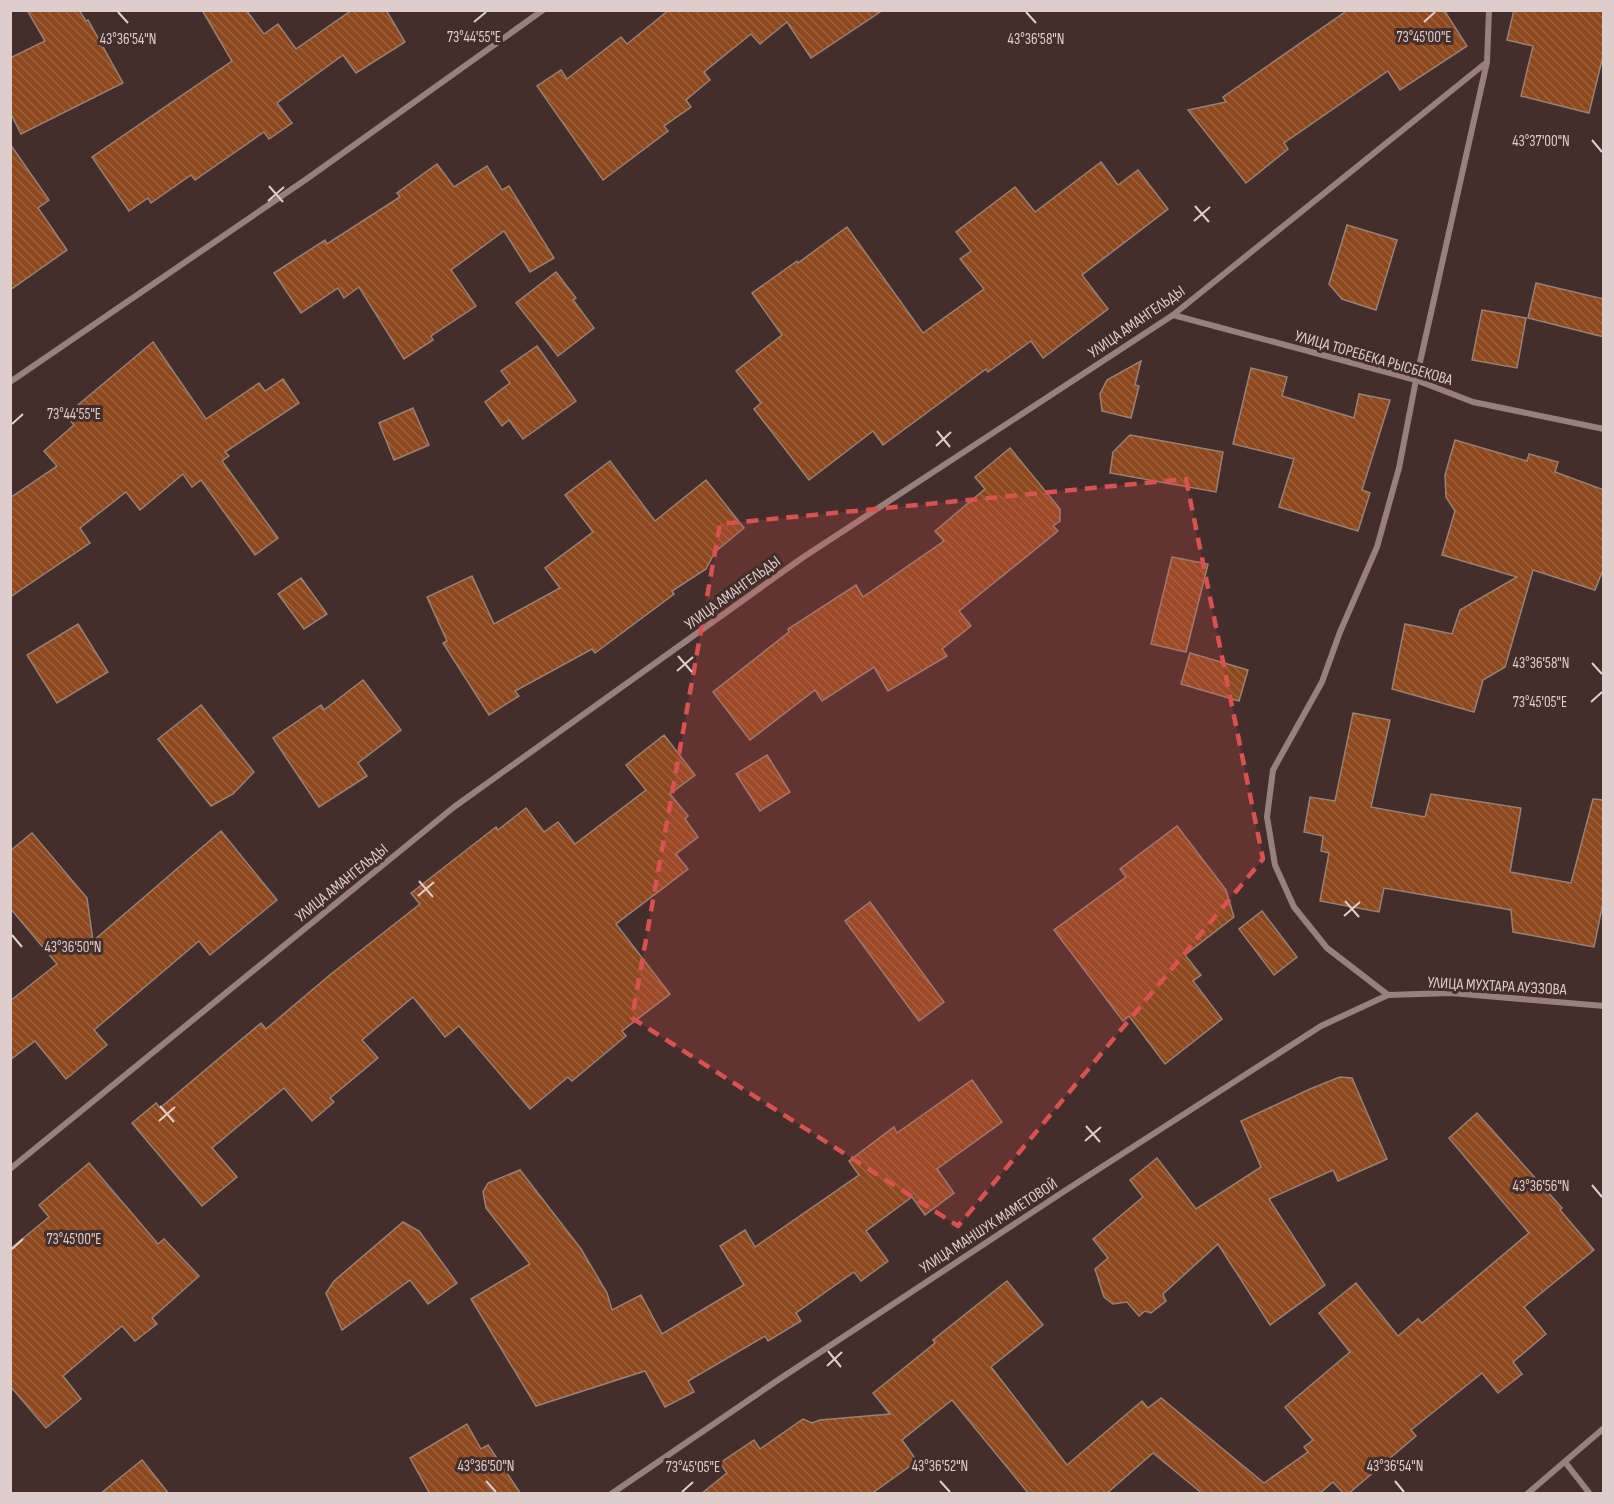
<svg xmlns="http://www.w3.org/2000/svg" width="1614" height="1504" font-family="'Sofia Sans Condensed',sans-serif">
	<defs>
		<pattern id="building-back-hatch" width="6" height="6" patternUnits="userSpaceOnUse" patternTransform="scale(1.5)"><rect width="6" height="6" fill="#8d481d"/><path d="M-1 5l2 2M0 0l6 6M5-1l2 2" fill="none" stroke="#9d613d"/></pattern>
	</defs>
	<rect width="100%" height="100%" fill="#442e2b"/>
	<g fill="url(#building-back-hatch)" stroke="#988175" stroke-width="1.5">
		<polygon points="27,10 79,10 86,21 88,20 123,83 21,134 10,112 10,58 45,41"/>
		<polygon points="202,10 246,10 264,34 278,24 296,49 352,10 386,10 405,42 356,73 343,55 277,103 292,123 269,139 264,132 195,180 191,175 151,203 148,198 129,211 92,157 232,61"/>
		<polygon points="669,10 883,10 811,58 787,22 760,44 751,34 704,72 710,80 686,100 691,107 664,126 668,131 603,180 537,86 561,70 567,79 621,37 627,44"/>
		<polygon points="1348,10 1444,10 1467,46 1400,90 1388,71 1284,143 1288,149 1246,183 1188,110 1226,102 1223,97"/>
		<polygon points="1514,10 1604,10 1604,52 1589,113 1521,96 1533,46 1507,40"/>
		<polygon points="10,144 49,200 38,208 67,250 10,290"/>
		<polygon points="1101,162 1118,185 1138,170 1168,209 1082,275 1108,309 1043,358 1031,341 988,372 986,369 883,445 873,431 809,480 754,409 761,403 736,371 782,335 752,293 797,261 798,263 847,227 923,333 984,289 960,259 971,251 956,232 1015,187 1035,212"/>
		<polygon points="437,164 454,187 487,166 502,190 509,186 554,258 530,272 504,231 451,270 476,306 431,336 433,340 404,359 359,287 344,298 338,288 301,313 274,273 325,240 327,244 400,197 397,193"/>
		<polygon points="1347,225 1397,240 1376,310 1342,299 1329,284"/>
		<polygon points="556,272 576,298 573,300 594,328 558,356 516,303"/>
		<polygon points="1536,283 1604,299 1604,337 1528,318"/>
		<polygon points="1482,310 1526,318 1517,368 1472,360"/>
		<polygon points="153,342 206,419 259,383 265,391 283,379 299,403 225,452 229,456 222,461 278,538 255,555 201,480 192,487 183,474 140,510 126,492 80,528 90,543 10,597 10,498 57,466 44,451 74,425 66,415"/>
		<polygon points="537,346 576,401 523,439 509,420 502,426 485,402 510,383 501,371"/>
		<polygon points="1141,361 1135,385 1139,386 1131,418 1102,411 1100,394 1107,380"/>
		<polygon points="1251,368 1287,377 1282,396 1354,418 1359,394 1390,400 1362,490 1370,493 1358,531 1279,507 1294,459 1233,444"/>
		<polygon points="413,408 429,445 394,460 379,423"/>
		<polygon points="1130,435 1223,452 1216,492 1110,473 1113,452"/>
		<polygon points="1455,440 1527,461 1529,454 1558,462 1555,472 1604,490 1604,567 1595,590 1533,570 1505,667 1483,680 1474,712 1392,689 1405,624 1452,634 1460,610 1517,577 1442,555 1455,511 1446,497 1445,475"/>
		<polygon points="1010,448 1060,509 1060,521 1053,526 1058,531 959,611 971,626 942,649 947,656 888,691 874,667 822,701 815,690 750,740 713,692 789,632 788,629 856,585 863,597 944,541 935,531 985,489 975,477"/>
		<polygon points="610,461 655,521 706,480 744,528 715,552 706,569 672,591 674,594 595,653 592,649 515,691 519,696 489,715 443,643 447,641 427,597 472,576 494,624 560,588 545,568 593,532 565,495"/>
		<polygon points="1172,557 1208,564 1186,652 1151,644"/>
		<polygon points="301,578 327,614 304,629 278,594"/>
		<polygon points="78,624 108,672 57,703 27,655"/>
		<polygon points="1190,653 1248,670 1239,701 1181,684"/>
		<polygon points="363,680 401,730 358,763 367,776 319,807 273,738 321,705 324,710"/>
		<polygon points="201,705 254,772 233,794 211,806 158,739"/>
		<polygon points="1353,713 1390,720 1371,807 1425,817 1431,794 1521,808 1510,872 1571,883 1593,799 1604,800 1604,898 1594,947 1513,932 1511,910 1384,888 1379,912 1320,901 1329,853 1321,851 1323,836 1304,832 1310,797 1335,801"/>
		<polygon points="664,735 695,775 670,794 688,816 685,819 698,837 676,854 688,869 616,924 670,994 622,1031 626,1036 572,1081 568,1077 530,1109 459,1026 445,1037 413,997 362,1040 378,1058 330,1098 334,1102 312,1121 284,1088 212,1148 237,1177 202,1206 132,1123 156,1103 160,1108 261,1023 266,1029 331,974 420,904 411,893 496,827 498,830 526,808 544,832 558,822 575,844 646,790 626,765"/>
		<polygon points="767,755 790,792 760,811 736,774"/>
		<polygon points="1177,826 1226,890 1234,917 1185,955 1201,975 1193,981 1222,1019 1165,1064 1129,1016 1123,1021 1054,930 1126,877 1120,869"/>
		<polygon points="221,831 277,900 210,955 199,941 94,1030 107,1045 66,1079 35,1041 10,1060 10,1001 57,964 10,908 10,851 32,833 87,898 93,941"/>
		<polygon points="870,902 944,1002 919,1021 845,921"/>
		<polygon points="1262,911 1297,957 1274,975 1239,929"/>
		<polygon points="1340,1077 1352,1078 1387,1159 1338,1181 1333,1170 1269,1199 1325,1285 1270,1325 1218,1244 1163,1294 1166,1301 1151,1313 1145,1311 1139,1316 1127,1302 1113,1304 1104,1297 1095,1269 1108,1258 1093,1239 1143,1197 1130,1180 1157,1158 1196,1209 1261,1167 1241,1121 1310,1089"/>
		<polygon points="972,1080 1002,1122 937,1169 954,1193 925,1215 912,1197 866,1231 888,1261 861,1281 854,1272 796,1313 801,1321 768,1341 765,1336 688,1381 694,1392 665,1407 645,1371 536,1406 471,1299 530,1264 486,1208 483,1192 488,1183 520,1170 581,1249 607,1293 612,1310 641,1295 662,1334 744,1285 720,1246 745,1230 755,1247 859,1175 849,1161 894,1127 897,1133"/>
		<polygon points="1477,1113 1562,1208 1560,1210 1594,1250 1524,1307 1546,1334 1513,1362 1522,1374 1498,1393 1482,1373 1411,1430 1416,1436 1348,1494 1344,1494 1333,1482 1319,1494 1203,1494 1153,1453 1106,1494 1029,1494 952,1400 902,1440 917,1461 871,1494 701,1494 727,1473 720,1463 754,1440 760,1449 803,1419 812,1423 820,1420 890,1414 873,1393 935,1343 933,1340 1007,1281 1043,1325 991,1367 1067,1465 1142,1401 1148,1408 1161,1398 1264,1483 1308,1452 1304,1447 1313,1440 1285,1407 1350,1352 1319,1313 1356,1283 1398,1336 1418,1319 1422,1323 1529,1233 1449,1138"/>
		<polygon points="89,1163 158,1244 164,1239 199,1276 152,1318 157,1324 135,1341 122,1326 63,1376 81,1399 46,1428 10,1386 10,1249 49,1217 39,1205"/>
		<polygon points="403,1222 419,1231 457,1283 428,1304 410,1280 342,1330 326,1293 334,1281"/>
		<polygon points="467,1424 481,1449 488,1445 521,1494 430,1494 410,1458"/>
		<polygon points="142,1460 169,1494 100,1494"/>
	</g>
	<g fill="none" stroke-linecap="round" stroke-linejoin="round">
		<g stroke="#9a807c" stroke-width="6">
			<polyline points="1173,315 1416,380 1473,402 1604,429"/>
			<polyline points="10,382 308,178 543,10"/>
			<polyline points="1388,995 1327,948 1294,907 1275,865 1267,817 1273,770 1322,682 1340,632 1377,547 1399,468 1416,380 1487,62 1489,10"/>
			<polyline points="10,1169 454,807 802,558 1173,315 1487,62"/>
			<polyline points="1565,1462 1590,1494"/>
			<polyline points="611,1494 778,1380 1063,1192 1321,1026 1388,995 1451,993 1604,1006"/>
			<polyline points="1527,1494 1604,1428"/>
		</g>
	</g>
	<path fill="#d85251" fill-opacity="0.2" stroke="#d85251" stroke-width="4.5" stroke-dasharray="12 8" stroke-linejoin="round" d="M1186,479L1263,859L958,1226L632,1018L720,524Z"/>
	<path fill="none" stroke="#ddcecc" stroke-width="2" d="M118,12L128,23M1026,12L1036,23M474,22L486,12M1424,22L1435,12M1592,140L1602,152M269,186L283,202M268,201L284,187M1195,206L1209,222M1194,221L1210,207M12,424L23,414M937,431L950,447M936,446L951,432M678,656L692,672M1592,663L1602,674M677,671L693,657M1591,702L1602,692M419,881L433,897M418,896L434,882M1345,901L1359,917M1344,916L1360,902M12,935L22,947M160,1106L174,1122M159,1121L175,1107M1086,1126L1100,1142M1085,1141L1101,1127M1592,1185L1602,1197M12,1249L23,1239M828,1351L841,1367M827,1366L842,1352M486,1481L496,1492M940,1481L950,1492M1395,1481L1404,1492M682,1492L693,1482"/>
	<g text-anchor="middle" stroke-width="6" stroke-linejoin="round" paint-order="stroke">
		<g font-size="16" fill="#ddcecc" stroke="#442e2b">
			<text transform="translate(1136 321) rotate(-35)" y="6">УЛИЦА АМАНГЕЛЬДЫ</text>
			<text transform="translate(1374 357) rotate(16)" y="6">УЛИЦА ТОРЕБЕКА РЫСБЕКОВА</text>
			<text transform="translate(732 592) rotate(-36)" y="6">УЛИЦА АМАНГЕЛЬДЫ</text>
			<text transform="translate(341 882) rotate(-39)" y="6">УЛИЦА АМАНГЕЛЬДЫ</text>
			<text transform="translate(1497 985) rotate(3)" y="6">УЛИЦА МУХТАРА АУЭЗОВА</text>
			<text transform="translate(988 1225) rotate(-33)" y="6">УЛИЦА МАНШУК МАМЕТОВОЙ</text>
		</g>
	</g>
	<g font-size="15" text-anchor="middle" fill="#ddcecc" stroke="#442e2b" stroke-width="6" stroke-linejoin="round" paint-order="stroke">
		<text x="474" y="42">73°44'55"E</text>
		<text x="1424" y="42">73°45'00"E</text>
		<text x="128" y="44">43°36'54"N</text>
		<text x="1036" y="44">43°36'58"N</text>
		<text x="1541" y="146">43°37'00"N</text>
		<text x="74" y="419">73°44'55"E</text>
		<text x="1541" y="668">43°36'58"N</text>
		<text x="1540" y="707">73°45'05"E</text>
		<text x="73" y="952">43°36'50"N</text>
		<text x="1541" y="1191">43°36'56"N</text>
		<text x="74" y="1244">73°45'00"E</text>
		<text x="486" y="1471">43°36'50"N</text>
		<text x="940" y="1471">43°36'52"N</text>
		<text x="1395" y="1471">43°36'54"N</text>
		<text x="693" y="1472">73°45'05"E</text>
	</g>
	<rect width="1614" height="1504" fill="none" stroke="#ddcecc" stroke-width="24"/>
</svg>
